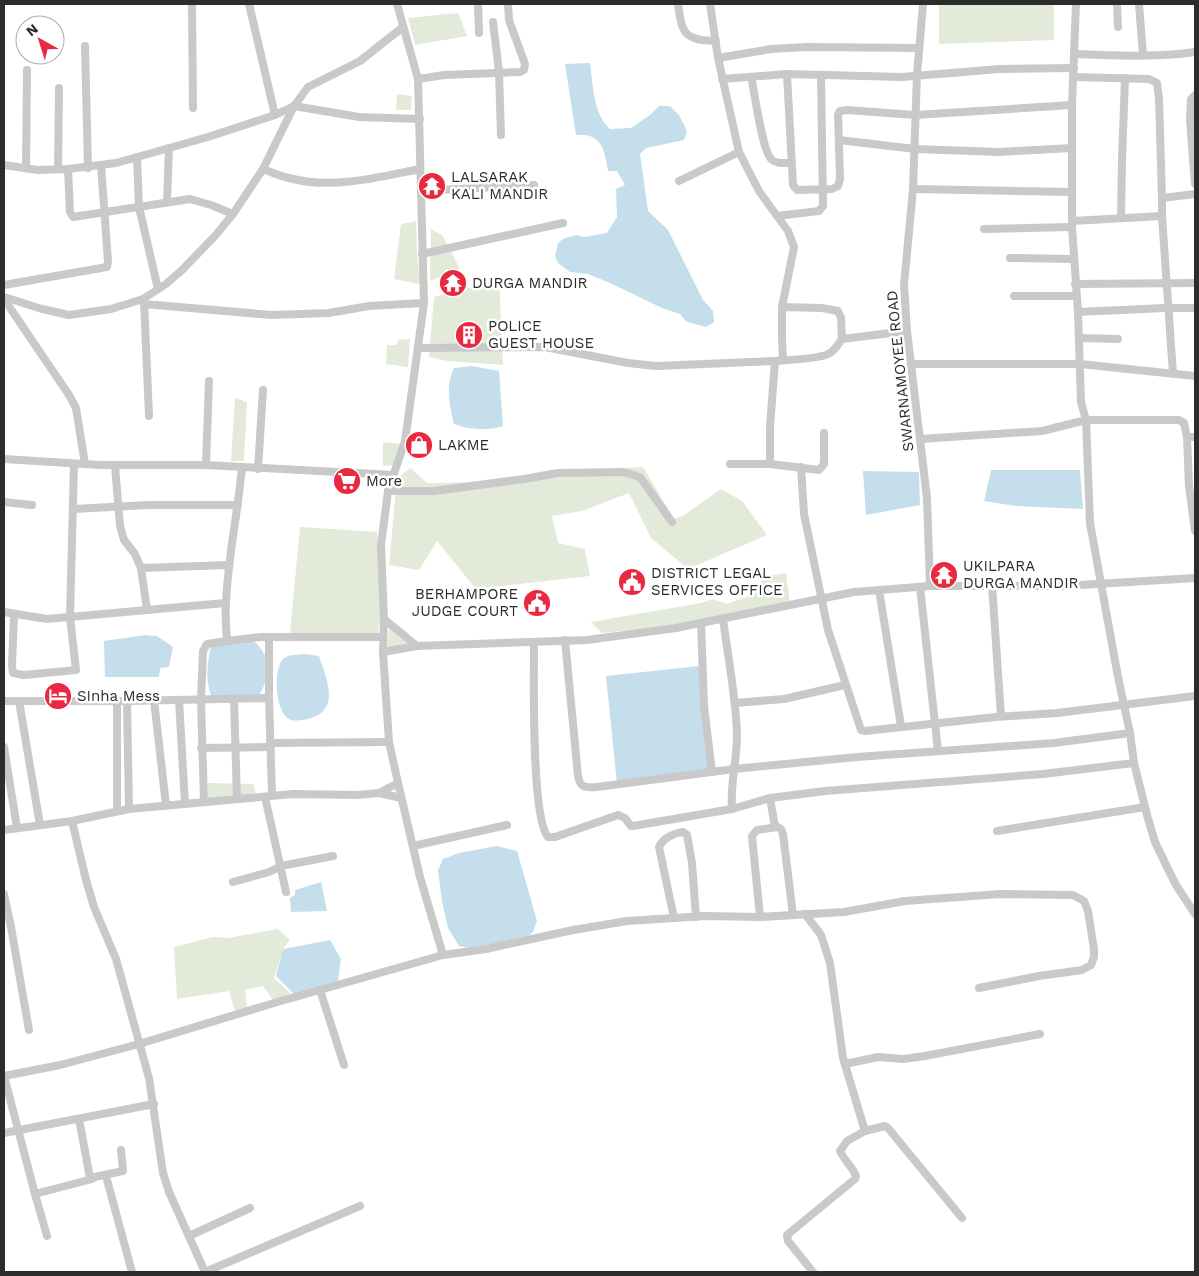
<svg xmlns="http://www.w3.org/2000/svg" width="1199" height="1276" font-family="'Work Sans',sans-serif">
	<rect width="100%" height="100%" fill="#fff"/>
	<g fill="#e3ead9">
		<polygon points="939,4 1054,4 1054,40 939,44"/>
		<polygon points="458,13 467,36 415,45 408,18"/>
		<polygon points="397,94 412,96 411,110 396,110"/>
		<polygon points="416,221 417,253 420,284 394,279 401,224"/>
		<polygon points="431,229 443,236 460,269 430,281"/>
		<polygon points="499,280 503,365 448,361 429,357 434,297"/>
		<polygon points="410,339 408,367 386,364 387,345 397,345 398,340"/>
		<polygon points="235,398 247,402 244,461 231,461"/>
		<polygon points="383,442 401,444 399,465 383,466"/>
		<polygon points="643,467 674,519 683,516 721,489 742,501 767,535 688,569 651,538 629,493 582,511 552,516 558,543 585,549 590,576 476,589 437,541 419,570 389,565 397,479 410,468 427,483 483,482 543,473"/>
		<polygon points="300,527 377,532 382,608 378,634 290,634"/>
		<polygon points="786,573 790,603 676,625 602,633 591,622 701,603 713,599 727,604 755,594 763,577"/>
		<polygon points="390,622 413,645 387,650"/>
		<polygon points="208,783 253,784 256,793 208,799"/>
		<polygon points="278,929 290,940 283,949 274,978 291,994 273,1000 263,986 245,990 247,1008 235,1011 229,991 177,999 174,947 213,937 228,938"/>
	</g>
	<g fill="#c4deeb">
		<path d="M590,63C593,84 593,114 610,129L631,128L650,115L659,106H670L679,115L687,131L684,140L646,148L640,154L648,211L668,230L703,300L713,311L714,322L706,327L687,322L680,314L662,308L610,283L588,274L570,272L558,263L555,256L558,243L563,239L576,235L585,237L607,233L617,217L616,189L625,185L617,171H608C605,150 601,132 576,135L565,64Z"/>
		<path d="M472,366L499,371L503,426C486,431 471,430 454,424C450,405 445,386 454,368Z"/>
		<polygon points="991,470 1080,470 1083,509 1016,506 984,501"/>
		<polygon points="863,471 919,472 920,505 866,515"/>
		<polygon points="145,635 157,636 173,647 169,667 160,668 159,677 105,677 104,641"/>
		<path d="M252,640C273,656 271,678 257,698L211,696C205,677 207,662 212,643Z"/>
		<path d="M305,654L319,656C326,678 341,709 311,718C305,720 295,722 289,719C275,712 273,669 283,659C288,654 298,655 305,654Z"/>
		<polygon points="699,666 713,771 617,784 606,676"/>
		<polygon points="497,846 517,851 537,921 533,932 524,939 478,949 459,946 448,928 442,901 438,870 443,859 459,853"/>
		<polygon points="321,882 327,911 291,912 290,898 295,895 295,890"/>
		<polygon points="330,940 341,959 338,981 294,994 276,976 283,949"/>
	</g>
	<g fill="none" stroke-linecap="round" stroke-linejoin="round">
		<g stroke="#c9c9c9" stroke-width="8">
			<polyline points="192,4 193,108"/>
			<polyline points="249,4 275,115"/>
			<polyline points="397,4 418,79 424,303 405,441 388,491 381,545 384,619 383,652 417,646 587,640 676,628 854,592 930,586 1063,586 1195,578"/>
			<polyline points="478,4 479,33"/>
			<path d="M678,4C682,34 684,40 716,41"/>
			<polyline points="710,4 718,58 739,152 759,191 777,216 819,211 823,206 821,75"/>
			<polyline points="923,4 917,75 913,189 904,285 907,331 927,498 930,586"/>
			<polyline points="1117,4 1118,27"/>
			<polyline points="1139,4 1143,55"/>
			<polyline points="493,22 499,72 501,135"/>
			<polyline points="85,46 88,168"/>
			<path d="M1074,54C1114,55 1156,58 1195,52"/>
			<polyline points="718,58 771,49 807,47 919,48"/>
			<polyline points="787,74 793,185 797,190 832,189 838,186 840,179 838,115 840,111 847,110 915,115 1072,105 1076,4"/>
			<path d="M751,77C755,93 762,152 772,160C777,164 784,163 791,163"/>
			<polyline points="1073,77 1149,79 1157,83 1159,98 1162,198"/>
			<polyline points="418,79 444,75 520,72 524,70 525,64 509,20 508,4"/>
			<polyline points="722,79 787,74 902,77 1000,69 1074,68"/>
			<polyline points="1195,95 1191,99 1190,120 1195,184"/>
			<polyline points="1072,105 1072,227 1078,312 1081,402 1086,420 1090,523 1118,677 1130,733 1134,763 1147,815 1155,842 1167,867 1176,885 1195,914"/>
			<polyline points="839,140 915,149 999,152 1072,148"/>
			<polyline points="137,157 139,207 158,289"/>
			<polyline points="4,165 38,170 68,169 116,163 208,137 275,115 294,106 308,87 360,61 403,27"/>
			<polyline points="26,168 27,70"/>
			<polyline points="58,169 59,88"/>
			<polyline points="68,169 70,212 73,217 190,199 211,205 233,214"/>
			<path d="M263,169C273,173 282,177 293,179C335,189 379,177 420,169"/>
			<polyline points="679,181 739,152"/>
			<polyline points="913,189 1072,192"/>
			<polyline points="421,191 534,185"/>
			<polyline points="167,202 169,148"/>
			<polyline points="777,216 788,231 794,247 782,307"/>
			<polyline points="1162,216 1162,198 1195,194"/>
			<polyline points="1121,218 1122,160 1125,78"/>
			<polyline points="1072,221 1162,216 1173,374"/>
			<polyline points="984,229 1072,227"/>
			<polyline points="422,254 563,223"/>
			<polyline points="1010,258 1073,259"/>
			<polyline points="1075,284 1195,283"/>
			<polyline points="4,285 107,267 108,262 101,165"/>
			<polyline points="1014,296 1076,296"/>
			<polyline points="4,297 42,309 69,315 111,309 143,299 166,284 182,270 215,236 233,214 263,169 294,106 359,117 420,119"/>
			<polyline points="4,299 69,395 76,408 85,464"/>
			<polyline points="144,301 149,416"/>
			<polyline points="144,304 272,315 329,313 369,306 424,303"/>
			<polyline points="1078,312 1164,308 1195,308"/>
			<polyline points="1079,338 1118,339"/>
			<polyline points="842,339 907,331"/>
			<path d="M418,348L545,347L628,363L656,366L775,361C788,360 818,359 828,354C835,351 838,344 842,339L841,318L838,311L822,308L782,307V339L783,360"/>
			<polyline points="911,364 1080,364 1195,376"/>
			<polyline points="1187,437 1189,486 1195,531"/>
			<polyline points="920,439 1042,431 1086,420 1179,420 1184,423 1187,437 1195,437"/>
			<polyline points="4,459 100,465 206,465 394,475"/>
			<polyline points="730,464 770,464 819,470 824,464 824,433"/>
			<polyline points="770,464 770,427 775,361"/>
			<polyline points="206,465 209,381"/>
			<polyline points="115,466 120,526 124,540 135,554 141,568 147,610"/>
			<path d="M242,467C238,512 228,557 226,602C225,615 226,628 227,641L261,637H383"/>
			<polyline points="801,467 804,514 828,630 861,730 865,731 996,717 1057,713 1195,696"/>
			<polyline points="258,469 263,390"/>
			<polyline points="388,491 434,491 524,479 558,473 623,472 640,477 672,522"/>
			<polyline points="4,502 32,505"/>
			<polyline points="74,509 148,505 238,505"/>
			<polyline points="141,568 229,565"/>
			<polyline points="992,585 1001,716"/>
			<polyline points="920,587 938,751"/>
			<polyline points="879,590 901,726"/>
			<polyline points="4,612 47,619 225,603"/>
			<polyline points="14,615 12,666 13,673 24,675 76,670 70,617 74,464"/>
			<polyline points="384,619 417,646"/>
			<path d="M723,619C728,658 736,696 737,735C737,760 730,784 732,809"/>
			<polyline points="701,623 704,706 712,772"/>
			<polyline points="269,638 269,698"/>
			<path d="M565,640L578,776C580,788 586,788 597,787L734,769L857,757L1054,743L1130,733"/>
			<path d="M534,642C534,674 531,818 548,837H555L618,815L625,818L631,826H633L732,809L770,798L825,791L1043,774L1134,763"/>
			<polyline points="234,699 237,799"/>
			<polyline points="154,700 166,805"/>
			<polyline points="179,700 185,804"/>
			<polyline points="4,701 127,701 269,698 272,795"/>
			<polyline points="19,701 40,825"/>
			<polyline points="117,701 117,811"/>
			<polyline points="127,701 129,809"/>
			<polyline points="735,703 784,699 845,685"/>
			<polyline points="270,743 389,742"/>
			<polyline points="4,747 17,828"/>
			<polyline points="201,748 270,747"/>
			<polyline points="398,783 420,877 443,955"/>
			<polyline points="379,793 401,798"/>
			<polyline points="265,797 286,892"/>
			<polyline points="770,798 775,827"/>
			<polyline points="204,802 201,700 203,651 207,644 227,641"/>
			<polyline points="72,821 86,880 94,907 116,959 149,1078 163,1173 169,1192 205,1272"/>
			<polyline points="4,830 72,821 129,809 293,794 357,795 379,793 398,783 389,742 383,652"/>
			<polyline points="997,831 1145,807"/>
			<polyline points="413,846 507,825"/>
			<polyline points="233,882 269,872 281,866 333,856"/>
			<polyline points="4,894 11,927 29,1030"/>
			<polyline points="805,914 821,935 830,963 843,1058 865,1131 885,1126 888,1128 962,1218"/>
			<polyline points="760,917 752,836 757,830 778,827 781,829 783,834 793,915"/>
			<path d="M674,918L659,847C663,838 674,833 683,832L687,835L692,863L696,917"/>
			<polyline points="320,990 344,1065"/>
			<polyline points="845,1064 878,1057 903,1059 925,1056 1040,1034"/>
			<polyline points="4,1076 60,1065 139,1044 274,1003 443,955 486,949 573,930 627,921 705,916 760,917 844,912 905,901 1000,894 1073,895 1084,901 1088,911 1094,949 1094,957 1091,965 1082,970 1039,976 979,988"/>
			<polyline points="4,1076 35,1194 47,1236"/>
			<polyline points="79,1119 90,1178 123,1171 121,1150"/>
			<polyline points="4,1133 154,1104"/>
			<polyline points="106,1176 132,1272"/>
			<polyline points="35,1194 92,1179"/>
			<polyline points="189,1236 250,1208"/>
			<polyline points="205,1272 360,1206"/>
			<path d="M813,1272L788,1241L787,1235L855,1179L856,1176C852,1166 844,1160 840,1151L847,1141L865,1131"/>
		</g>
	</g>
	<defs>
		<symbol id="temple-disc" viewBox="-11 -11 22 22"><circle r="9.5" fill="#e82940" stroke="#fff"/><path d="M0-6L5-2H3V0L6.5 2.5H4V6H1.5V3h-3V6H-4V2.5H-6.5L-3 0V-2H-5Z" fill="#fff"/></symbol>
		<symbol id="building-disc" viewBox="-11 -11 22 22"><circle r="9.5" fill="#e82940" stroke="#fff"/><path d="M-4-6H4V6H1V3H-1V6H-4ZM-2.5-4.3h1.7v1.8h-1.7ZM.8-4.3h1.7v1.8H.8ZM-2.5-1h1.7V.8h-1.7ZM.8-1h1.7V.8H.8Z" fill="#fff"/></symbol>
		<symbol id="shop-disc" viewBox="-11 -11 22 22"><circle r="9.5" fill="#e82940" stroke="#fff"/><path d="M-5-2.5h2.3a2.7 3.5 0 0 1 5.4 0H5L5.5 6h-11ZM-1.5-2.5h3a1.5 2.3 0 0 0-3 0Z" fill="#fff"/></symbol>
		<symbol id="supermarket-disc" viewBox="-11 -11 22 22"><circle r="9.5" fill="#e82940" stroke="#fff"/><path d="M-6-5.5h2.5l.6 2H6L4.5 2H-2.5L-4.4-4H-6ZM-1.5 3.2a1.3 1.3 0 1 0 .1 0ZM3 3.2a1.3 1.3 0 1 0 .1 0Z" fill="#fff"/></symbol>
		<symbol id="civic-disc" viewBox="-11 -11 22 22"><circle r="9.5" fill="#e82940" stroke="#fff"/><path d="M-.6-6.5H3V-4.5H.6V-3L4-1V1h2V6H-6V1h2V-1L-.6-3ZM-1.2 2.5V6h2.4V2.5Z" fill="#fff"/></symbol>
		<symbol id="hotel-disc" viewBox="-11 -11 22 22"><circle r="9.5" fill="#e82940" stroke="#fff"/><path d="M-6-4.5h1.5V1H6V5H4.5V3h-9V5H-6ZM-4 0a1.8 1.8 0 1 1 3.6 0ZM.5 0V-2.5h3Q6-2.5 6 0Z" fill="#fff"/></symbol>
	</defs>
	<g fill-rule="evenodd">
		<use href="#temple-disc" x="416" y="170" width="32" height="32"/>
		<use href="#temple-disc" x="437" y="267" width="32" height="32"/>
		<use href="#building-disc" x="453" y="319" width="32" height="32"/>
		<use href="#shop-disc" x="403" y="429" width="32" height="32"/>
		<use href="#supermarket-disc" x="331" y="465" width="32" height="32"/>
		<use href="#temple-disc" x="928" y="559" width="32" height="32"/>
		<use href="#civic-disc" x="616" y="566" width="32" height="32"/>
		<use href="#civic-disc" x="521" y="587" width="32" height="32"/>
		<use href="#hotel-disc" x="42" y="680" width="32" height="32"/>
	</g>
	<g text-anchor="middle" stroke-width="5" stroke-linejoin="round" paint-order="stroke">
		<g font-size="15" fill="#2c2c2c" stroke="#fff" text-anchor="start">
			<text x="451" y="182">LALSARAK<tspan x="451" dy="17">KALI MANDIR</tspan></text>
			<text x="472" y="288">DURGA MANDIR</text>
			<text x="488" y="331">POLICE<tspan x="488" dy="17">GUEST HOUSE</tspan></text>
			<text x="438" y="450">LAKME</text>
			<text x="366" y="486">More</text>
			<text x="963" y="571">UKILPARA<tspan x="963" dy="17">DURGA MANDIR</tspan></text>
			<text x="651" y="578">DISTRICT LEGAL<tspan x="651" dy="17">SERVICES OFFICE</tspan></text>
			<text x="518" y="599" text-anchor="end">BERHAMPORE<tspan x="518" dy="17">JUDGE COURT</tspan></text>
			<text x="77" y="701">SInha Mess</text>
		</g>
		<g font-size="15" fill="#2c2c2c" stroke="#fff">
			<text transform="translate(900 371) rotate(-96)" y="5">SWARNAMOYEE ROAD</text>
		</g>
	</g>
	<rect width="1199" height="1276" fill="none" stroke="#2c2c2c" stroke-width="10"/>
	<g transform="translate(40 40) rotate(321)"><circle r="24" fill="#ffffff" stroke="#ababab"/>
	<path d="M0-4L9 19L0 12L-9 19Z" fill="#e82940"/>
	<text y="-8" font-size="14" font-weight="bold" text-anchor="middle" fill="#2c2c2c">N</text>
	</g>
</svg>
